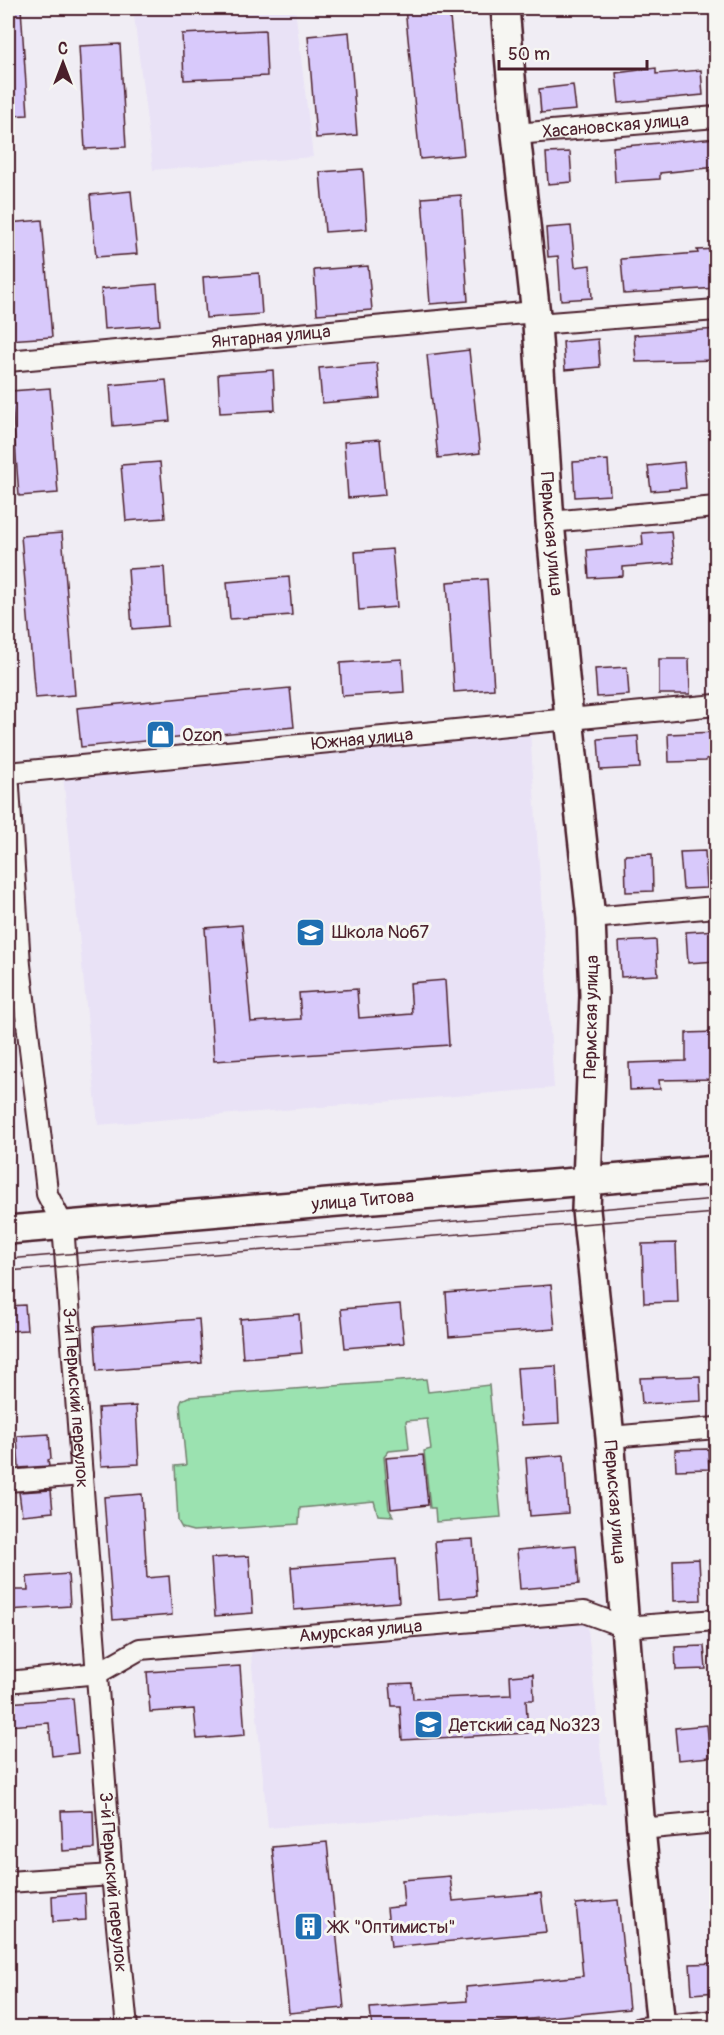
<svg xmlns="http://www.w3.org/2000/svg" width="724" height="2035" font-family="Pangolin,sans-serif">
	<rect width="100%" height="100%" fill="#f0edf4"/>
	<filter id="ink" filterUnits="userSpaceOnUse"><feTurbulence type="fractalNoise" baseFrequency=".0167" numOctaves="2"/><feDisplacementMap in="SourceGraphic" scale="12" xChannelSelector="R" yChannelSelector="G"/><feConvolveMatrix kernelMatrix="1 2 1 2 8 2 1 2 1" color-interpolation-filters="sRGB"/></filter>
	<g filter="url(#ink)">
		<g fill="#e9e2f6">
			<polygon points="133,8 295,8 313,157 153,170"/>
			<polygon points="530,731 554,1088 98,1125 63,775"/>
			<polygon points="587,1619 606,1804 268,1828 250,1646"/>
		</g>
		<polygon fill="#9be2b0" stroke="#72806e" stroke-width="1.5" points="426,1379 428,1392 489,1385 501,1517 436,1522 435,1508 430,1508 424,1451 431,1449 427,1419 406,1421 409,1449 389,1451 384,1457 389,1509 393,1516 378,1515 374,1501 300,1508 299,1524 193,1531 182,1528 178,1521 175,1466 186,1465 180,1405 182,1400 188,1397"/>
		<g fill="#d8c9fb" stroke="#4a1f2b" stroke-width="1.5">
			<polygon points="8,8 21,8 28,115 8,116"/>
			<polygon points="405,8 449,8 464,155 420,159"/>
			<polygon points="265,30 267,76 184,80 182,34"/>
			<polygon points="349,32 357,135 316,138 308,36"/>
			<polygon points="120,44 126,147 85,149 79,46"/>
			<polygon points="656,68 656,74 701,70 703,95 619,103 616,73"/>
			<polygon points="573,85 576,110 541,113 539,89"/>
			<polygon points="717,138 717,167 660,173 660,179 615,182 613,147"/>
			<polygon points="570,152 572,182 548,184 546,153"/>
			<polygon points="363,169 367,229 325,232 320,172"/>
			<polygon points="131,191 137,254 96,257 90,195"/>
			<polygon points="461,195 468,301 430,304 422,198"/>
			<polygon points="42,220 52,337 8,340 8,223"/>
			<polygon points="571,226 575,267 590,265 592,298 561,300 558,256 548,257 546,228"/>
			<polygon points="717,249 717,288 624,294 621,259 698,253 697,250"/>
			<polygon points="368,266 372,310 317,314 314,270"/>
			<polygon points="259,273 262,314 206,318 203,277"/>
			<polygon points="157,284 160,325 104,329 101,289"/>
			<polygon points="717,329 717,360 636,362 634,335"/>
			<polygon points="598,339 600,367 565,370 563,342"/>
			<polygon points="469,350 480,453 438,458 427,355"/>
			<polygon points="377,363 380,398 322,403 319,368"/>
			<polygon points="273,370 275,410 220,413 218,374"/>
			<polygon points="166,380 170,421 113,426 110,385"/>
			<polygon points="50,388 58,493 19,496 11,391"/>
			<polygon points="380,439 385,495 348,498 344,442"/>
			<polygon points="608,460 610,495 575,497 573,462"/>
			<polygon points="160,462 165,518 126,521 121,465"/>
			<polygon points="684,462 686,488 651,491 648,466"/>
			<polygon points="671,531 674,563 623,567 623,576 589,578 587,550 643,545 642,533"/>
			<polygon points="62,533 75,695 35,698 21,536"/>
			<polygon points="392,549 397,607 359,610 355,552"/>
			<polygon points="164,567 168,626 132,629 128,569"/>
			<polygon points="289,577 292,615 230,619 227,582"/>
			<polygon points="487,579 494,689 454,692 447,582"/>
			<polygon points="402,659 404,692 342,696 340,663"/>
			<polygon points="659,659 689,659 690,694 659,694"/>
			<polygon points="627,667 629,695 597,697 595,669"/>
			<polygon points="290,688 294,727 81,747 77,708"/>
			<polygon points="717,732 717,758 706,759 706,761 669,762 668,734"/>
			<polygon points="638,736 640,768 600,770 598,739"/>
			<polygon points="705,851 707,888 683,889 680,852"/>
			<polygon points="652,854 653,891 626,892 625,855"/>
			<polygon points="242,925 251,1022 301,1019 299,993 357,989 359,1018 412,1014 410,983 445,980 449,1045 214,1061 205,928"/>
			<polygon points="717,930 717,961 688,963 686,932"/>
			<polygon points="656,940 658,975 621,977 619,942"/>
			<polygon points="716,1032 717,1079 659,1080 660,1089 630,1090 629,1063 686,1061 686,1033"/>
			<polygon points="676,1243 678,1302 644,1303 642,1244"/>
			<polygon points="551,1285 555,1329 449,1337 446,1293"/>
			<polygon points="400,1304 404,1343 345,1348 341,1309"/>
			<polygon points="25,1305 27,1330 8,1331 8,1306"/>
			<polygon points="299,1314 302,1353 243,1358 240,1319"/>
			<polygon points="199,1319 202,1363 97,1371 94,1327"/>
			<polygon points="556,1366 559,1423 521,1425 517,1368"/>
			<polygon points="700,1376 701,1401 642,1404 640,1378"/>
			<polygon points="136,1406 139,1464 101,1466 98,1408"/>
			<polygon points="49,1434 51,1459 48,1460 49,1466 19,1468 17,1436"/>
			<polygon points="708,1449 709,1469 676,1470 675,1450"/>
			<polygon points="423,1455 428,1505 391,1509 386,1458"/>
			<polygon points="564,1455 568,1513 530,1516 526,1458"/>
			<polygon points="51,1490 53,1512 22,1515 19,1492"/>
			<polygon points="142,1494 147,1578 169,1576 172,1615 113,1620 104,1497"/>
			<polygon points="473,1539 477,1596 439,1599 435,1541"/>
			<polygon points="576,1545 579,1584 520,1589 517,1550"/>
			<polygon points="249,1556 253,1613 215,1616 211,1558"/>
			<polygon points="396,1559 399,1602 294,1610 291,1567"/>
			<polygon points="699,1559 701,1600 674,1601 673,1560"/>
			<polygon points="68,1574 70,1606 8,1610 8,1590 28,1590 27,1577"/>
			<polygon points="704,1646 706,1669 676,1670 675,1647"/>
			<polygon points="240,1666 245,1735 197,1739 194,1709 150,1712 147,1672"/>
			<polygon points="533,1674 534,1700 526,1700 528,1733 402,1740 400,1706 392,1706 390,1684 412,1683 413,1699 511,1695 510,1676"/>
			<polygon points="73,1698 78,1753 52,1756 49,1723 8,1726 8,1703"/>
			<polygon points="707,1725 710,1757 678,1760 675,1728"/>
			<polygon points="93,1810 94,1849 63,1851 61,1811"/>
			<polygon points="327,1842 344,2008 289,2013 272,1847"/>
			<polygon points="450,1876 453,1901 541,1893 546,1932 391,1947 387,1908 404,1906 402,1880"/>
			<polygon points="85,1893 86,1920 53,1922 52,1896"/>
			<polygon points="618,1900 629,2009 443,2028 372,2028 370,2008 467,2001 466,1987 583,1976 576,1904"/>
			<polygon points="717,1963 717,1992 692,1994 690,1964"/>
		</g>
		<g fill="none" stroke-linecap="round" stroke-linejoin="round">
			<defs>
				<g id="street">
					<path id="s1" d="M516,134L716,117"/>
					<polyline points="537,324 716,310"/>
					<path id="s2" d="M8,361L535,312"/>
					<polyline points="550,522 716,507"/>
					<path id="s3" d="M8,771L20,965L46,1182L47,1194L63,1225L112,1875L127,2028"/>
					<path id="s4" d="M8,773L716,705"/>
					<polyline points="591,918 716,907"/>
					<polyline points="610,1437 716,1428"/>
					<polyline points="8,1481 82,1475"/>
					<path id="s5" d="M8,1682L98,1673L140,1649L584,1612L625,1627L716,1620"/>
					<polyline points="641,1829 716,1822"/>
					<polyline points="8,1882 112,1875"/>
					<polyline points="641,2028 716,2021"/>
				</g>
				<g id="secondary">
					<path id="s6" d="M505,8L516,134L537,324L550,522L569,718L591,918L594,995L586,1210L610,1437L641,1829L661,2028"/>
					<path id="s7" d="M8,1230L716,1170"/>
				</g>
			</defs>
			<use href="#street" stroke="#4a1f2b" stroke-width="24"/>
			<use href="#secondary" stroke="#4a1f2b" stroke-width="32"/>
			<use href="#street" stroke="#f6f6f2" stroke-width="20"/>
			<use href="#secondary" stroke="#f6f6f2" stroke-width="27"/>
			<g stroke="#4a1f2b" stroke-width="1.5">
				<polyline points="8,1259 716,1199"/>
				<polyline points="8,1271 716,1213"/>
			</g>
		</g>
	</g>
	<defs>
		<symbol id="shop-square" viewBox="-11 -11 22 22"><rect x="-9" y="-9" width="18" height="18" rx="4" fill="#1f6fb2" stroke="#f6f6f2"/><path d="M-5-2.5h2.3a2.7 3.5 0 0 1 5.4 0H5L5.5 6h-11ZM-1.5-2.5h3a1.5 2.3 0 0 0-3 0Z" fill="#fff"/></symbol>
		<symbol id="school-square" viewBox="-11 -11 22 22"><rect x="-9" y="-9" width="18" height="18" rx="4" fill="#1f6fb2" stroke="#f6f6f2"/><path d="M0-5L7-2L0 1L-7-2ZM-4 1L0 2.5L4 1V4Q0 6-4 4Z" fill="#fff"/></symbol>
		<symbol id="building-square" viewBox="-11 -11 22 22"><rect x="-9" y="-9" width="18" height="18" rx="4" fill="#1f6fb2" stroke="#f6f6f2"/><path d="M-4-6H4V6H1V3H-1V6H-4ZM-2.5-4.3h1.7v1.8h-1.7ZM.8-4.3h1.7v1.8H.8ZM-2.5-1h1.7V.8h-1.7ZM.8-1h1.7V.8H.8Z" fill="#fff"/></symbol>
	</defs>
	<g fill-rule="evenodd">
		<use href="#shop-square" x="144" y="718" width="33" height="33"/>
		<use href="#school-square" x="294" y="916" width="33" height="33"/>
		<use href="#school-square" x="412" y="1708" width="33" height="33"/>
		<use href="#building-square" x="292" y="1910" width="33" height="33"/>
	</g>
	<g text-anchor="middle" stroke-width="6" stroke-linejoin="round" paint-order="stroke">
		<g font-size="18" fill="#4a1f2b" stroke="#f6f6f2">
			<text dy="6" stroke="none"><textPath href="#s1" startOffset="100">Хасановская улица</textPath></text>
			<text dy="6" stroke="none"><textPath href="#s2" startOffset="264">Янтарная улица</textPath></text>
			<text dy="6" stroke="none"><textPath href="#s6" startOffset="528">Пермская улица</textPath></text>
			<text dy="6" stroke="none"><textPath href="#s4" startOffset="356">Южная улица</textPath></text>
			<text transform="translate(591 1017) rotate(-89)" y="6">Пермская улица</text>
			<text dy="6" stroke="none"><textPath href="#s7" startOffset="356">улица Титова</textPath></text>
			<text dy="6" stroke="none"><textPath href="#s3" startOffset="633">3-й Пермский переулок</textPath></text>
			<text dy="6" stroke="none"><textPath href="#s6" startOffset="1500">Пермская улица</textPath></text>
			<text dy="6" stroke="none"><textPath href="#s5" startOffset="360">Амурская улица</textPath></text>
			<text dy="6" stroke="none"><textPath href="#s3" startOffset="1119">3-й Пермский переулок</textPath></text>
		</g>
		<g font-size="18" fill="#4a1f2b" stroke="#f6f6f2" text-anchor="start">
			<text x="182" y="741">Ozon</text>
			<text x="332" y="938">Школа №67</text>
			<text x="449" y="1731">Детский сад №323</text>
			<text x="329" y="1933">ЖК "Оптимисты"</text>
		</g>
	</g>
	<rect width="724" height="2035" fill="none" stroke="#f6f6f2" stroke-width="30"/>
	<rect x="15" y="15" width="694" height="2005" fill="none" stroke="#4a1f2b" stroke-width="2" filter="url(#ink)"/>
	<g transform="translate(63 63)" stroke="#f6f6f2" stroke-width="4.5" paint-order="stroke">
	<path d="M0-4.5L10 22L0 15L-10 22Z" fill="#4a1f2b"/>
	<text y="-9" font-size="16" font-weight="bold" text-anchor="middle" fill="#4a1f2b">С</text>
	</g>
	<path d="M499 60v9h148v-9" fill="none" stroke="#4a1f2b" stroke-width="3"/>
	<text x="508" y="60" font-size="18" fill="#4a1f2b" stroke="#f6f6f2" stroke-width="4.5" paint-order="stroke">50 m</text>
</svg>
